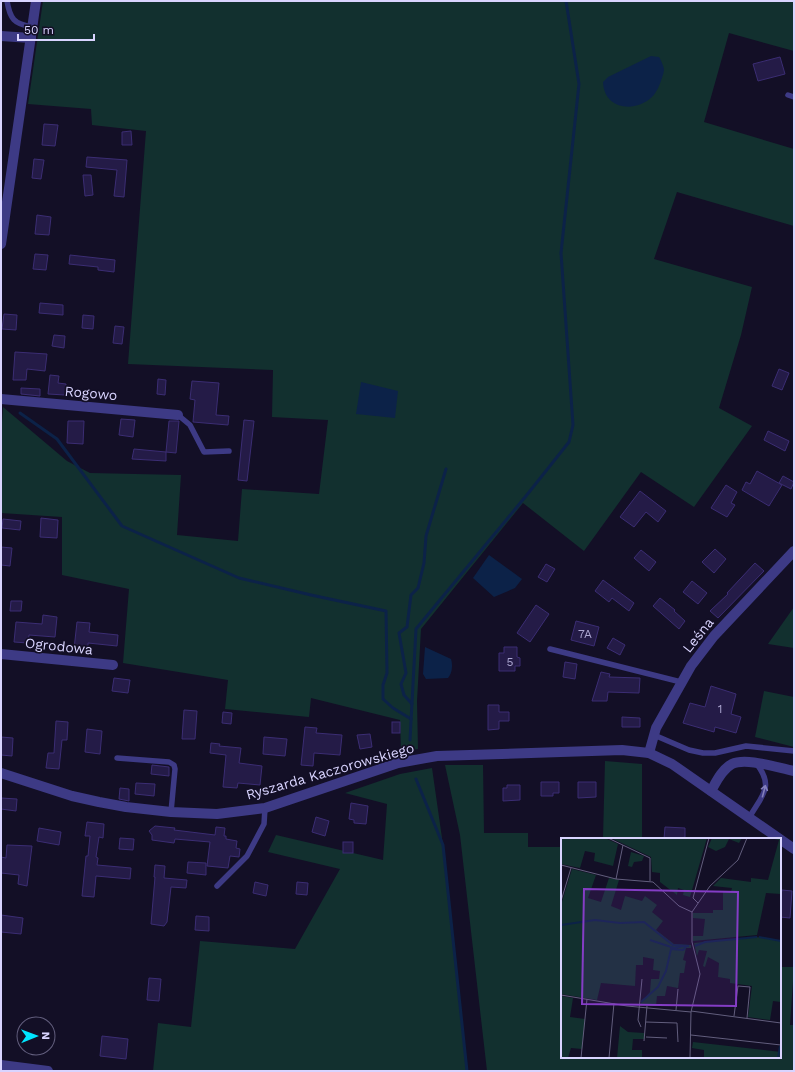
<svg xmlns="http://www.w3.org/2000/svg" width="795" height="1072" font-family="'Work Sans',sans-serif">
	<rect width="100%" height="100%" fill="#130f26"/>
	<g fill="#12302f">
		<polygon points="43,1 794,1 794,51 729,33 704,122 794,149 794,226 677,192 654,259 752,287 741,335 719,408 752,426 694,507 641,472 584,551 523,503 421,629 417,701 418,749 401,752 400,720 311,698 309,717 225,709 228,680 123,663 129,589 62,575 62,517 1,513 1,437 3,407 67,461 90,473 181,475 177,535 238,541 242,489 319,494 328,420 272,417 273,370 128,364 146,131 92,125 91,109 28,104"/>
		<polygon points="794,607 794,648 768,644"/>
		<polygon points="764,691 794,697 794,747 755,737"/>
		<polygon points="605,761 642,764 642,839 603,839"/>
		<polygon points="445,765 483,765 484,833 528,833 528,847 562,847 562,1057 780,1057 780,967 794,967 790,1025 794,1025 794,1071 487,1071 460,835"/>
		<polygon points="432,768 443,845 467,1071 153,1071 158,1023 191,1027 200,941 295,949 340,869 268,852 276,835 383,860 387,804 345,793 400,774"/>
	</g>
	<g fill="#0c2248">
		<path d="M651,56L659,57C661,60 663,65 664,69C664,71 663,75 662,78C660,84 657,92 652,97C635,113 604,110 603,82L608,77Z"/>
		<polygon points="361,382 398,391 395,418 356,414"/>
		<polygon points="489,555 522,579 515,588 494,597 473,578"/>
		<path d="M425,647L451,659C453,666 452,673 448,678L426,679L423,674Z"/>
	</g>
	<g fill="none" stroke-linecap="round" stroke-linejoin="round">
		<g stroke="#0c2248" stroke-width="3">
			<polyline points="20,413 57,439 122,526 239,578 311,595 386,611 387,673 383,685 383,699 393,708 411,719"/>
			<polyline points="412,704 404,695 401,684 406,673 399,633 407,627 411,595 418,588 424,563 426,536 446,469"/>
			<polyline points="410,740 416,629 526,496 569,442 573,425 561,253 579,84 566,1"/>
			<polyline points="416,779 443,845 467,1071"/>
		</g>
	</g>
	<g fill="#241b47" stroke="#3b2d73">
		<polygon points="780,57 785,74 758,81 753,64"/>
		<polygon points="44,124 58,125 55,146 42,145"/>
		<polygon points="131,131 132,145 122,145 122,132"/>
		<polygon points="87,157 127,160 124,197 114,196 117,170 86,167"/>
		<polygon points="34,159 44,160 41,179 32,178"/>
		<polygon points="83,175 91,175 93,195 85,196"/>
		<polygon points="37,215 51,217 49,235 35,234"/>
		<polygon points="35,254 48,255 46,270 33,269"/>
		<polygon points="70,255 115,260 114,272 98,270 98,267 69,264"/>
		<polygon points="40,303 63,305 63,315 39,313"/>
		<polygon points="4,314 17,315 16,330 2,329"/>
		<polygon points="83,315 94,316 93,329 82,328"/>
		<polygon points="115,326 124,327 122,344 113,343"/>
		<polygon points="54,335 65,336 64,348 52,346"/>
		<polygon points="15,352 47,354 45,371 27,369 26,380 13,380"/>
		<polygon points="779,369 789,373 782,390 772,386"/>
		<polygon points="50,375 59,376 58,383 66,384 65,395 48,394"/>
		<polygon points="158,379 166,380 165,395 157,394"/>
		<polygon points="192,381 219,383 216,415 229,416 228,425 193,422 195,400 190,399"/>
		<polygon points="21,388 40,389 40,396 21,394"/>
		<polygon points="121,419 135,420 133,437 119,435"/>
		<polygon points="244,420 254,421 247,481 238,480"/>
		<polygon points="68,421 84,421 83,444 67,443"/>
		<polygon points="169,421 179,421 176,453 166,452"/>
		<polygon points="768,431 789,441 785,451 764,440"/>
		<polygon points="134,449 166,452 166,461 132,459"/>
		<polygon points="757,471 782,485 769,506 742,490 746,482 750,484"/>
		<polygon points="783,476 794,482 791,489 779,483"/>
		<polygon points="726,485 737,492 731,503 735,505 727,517 711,508"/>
		<polygon points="640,491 666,511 658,522 646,512 634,527 620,517"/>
		<polygon points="41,518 58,520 57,538 40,537"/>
		<polygon points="3,519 21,521 20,530 2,528"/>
		<polygon points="1,547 12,548 10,566 1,565"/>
		<polygon points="715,549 726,559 714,573 702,562"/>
		<polygon points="641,550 656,562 649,571 634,558"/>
		<polygon points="755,563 764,571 718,618 710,611 728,594 727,593"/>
		<polygon points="546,564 555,569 547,582 538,577"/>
		<polygon points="603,580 634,603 629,611 612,598 609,602 595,591"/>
		<polygon points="692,581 707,593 698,604 683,592"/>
		<polygon points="660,598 675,610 674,611 685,621 679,629 653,606"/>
		<polygon points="11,601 22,601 21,611 10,611"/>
		<polygon points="536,605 549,614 530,642 517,633"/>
		<polygon points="43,615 57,617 55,637 29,635 28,643 14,642 16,622 42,624"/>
		<polygon points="576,621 599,627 594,646 571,640"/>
		<polygon points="77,622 90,623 89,632 118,635 117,646 88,643 88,650 74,649"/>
		<polygon points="613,638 625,645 620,655 607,648"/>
		<polygon points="504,647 517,647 517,657 520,658 520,666 515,666 515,671 499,671 499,653 504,653"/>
		<polygon points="565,662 577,664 575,679 563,677"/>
		<polygon points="601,672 610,674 609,677 640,678 639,693 608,692 607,701 592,701"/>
		<polygon points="114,678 130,680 128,693 112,691"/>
		<polygon points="711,686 736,694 731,714 741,717 736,733 715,727 714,732 683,723 690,703 705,707"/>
		<polygon points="488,705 499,705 499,712 509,712 509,721 499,721 499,729 488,730"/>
		<polygon points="184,710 197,711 195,739 182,739"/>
		<polygon points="223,712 232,713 231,724 222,723"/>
		<polygon points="622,717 640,718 640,727 622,727"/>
		<polygon points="56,721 68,722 67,740 62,740 59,769 46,768 48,753 54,753"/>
		<rect x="392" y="722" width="8" height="11"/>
		<polygon points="305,727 317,728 316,733 342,735 340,755 314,753 313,766 301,765"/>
		<polygon points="87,729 102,731 100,754 85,752"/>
		<polygon points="370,734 372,747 360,749 357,735"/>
		<polygon points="1,737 13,738 12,756 1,755"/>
		<polygon points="264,737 287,739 285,756 263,754"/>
		<polygon points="211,743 220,744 219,746 241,748 239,763 262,766 260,785 238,783 237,788 223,787 226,755 210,753"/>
		<polygon points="152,765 169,767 169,776 151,774"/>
		<polygon points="541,782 559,782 559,793 553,793 553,796 541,796"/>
		<polygon points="578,782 596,782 596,797 578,798"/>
		<polygon points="136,783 155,784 154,796 135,794"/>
		<polygon points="507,785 520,785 520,800 503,801 503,788 507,788"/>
		<polygon points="120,788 129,789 129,801 119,799"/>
		<polygon points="1,798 17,799 16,811 1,809"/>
		<polygon points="351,803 368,806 366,824 354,823 354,820 349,819"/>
		<polygon points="316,817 329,821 325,836 312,832"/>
		<polygon points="87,822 104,824 103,838 99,837 96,857 98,858 97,865 131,868 130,879 96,876 94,897 82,896 86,856 88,856 90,836 85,836"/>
		<polygon points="155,826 175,828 174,830 215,835 216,827 225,828 224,836 226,836 226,839 237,841 236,848 240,849 239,857 230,856 228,868 207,866 210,842 175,839 174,843 152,840 152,835 149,831"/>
		<polygon points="665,827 685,828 685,837 681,838 681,839 664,839"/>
		<polygon points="39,828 61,832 59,845 37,841"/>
		<polygon points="120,838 134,839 133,850 119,849"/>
		<rect x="343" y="842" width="10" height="11"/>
		<polygon points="7,845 32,846 27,886 18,884 19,875 1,873 1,857 6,858"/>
		<polygon points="188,862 206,863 206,875 187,873"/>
		<polygon points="155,865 165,866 164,878 187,880 186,888 171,887 167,922 164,926 151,924 155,877 154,877"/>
		<polygon points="255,882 268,885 266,896 253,893"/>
		<polygon points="297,882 308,883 307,895 296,894"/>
		<polygon points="782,890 792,891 790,918 780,917 780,901"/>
		<polygon points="1,915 23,918 21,934 1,932"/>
		<polygon points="196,916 209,917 209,931 195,930"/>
		<polygon points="149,978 161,979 159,1001 147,1000"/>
		<polygon points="102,1036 128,1039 126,1059 100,1056"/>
	</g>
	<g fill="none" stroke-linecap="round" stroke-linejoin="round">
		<g stroke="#3d3a85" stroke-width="5.5">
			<path d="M7,1C10,19 14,24 32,27"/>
			<polyline points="788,95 794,97"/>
			<polyline points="178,415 190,425 204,452 229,451"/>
			<polyline points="550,649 681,682"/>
			<polyline points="654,735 689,750 703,753 715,753 746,746 794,751"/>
			<polyline points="117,758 169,762 174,765 175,769 171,812"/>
			<path d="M749,818C762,795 775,787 756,763"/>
			<polyline points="217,886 247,856 264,824 265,808"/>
		</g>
		<g stroke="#3d3a85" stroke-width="10">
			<polyline points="1,36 31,38"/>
			<polyline points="1,244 36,1"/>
			<polyline points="1,399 178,415"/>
			<polyline points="1,654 113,665"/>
			<polyline points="649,753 656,728 691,666 714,636 794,551"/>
			<polyline points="1,773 72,796 99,802 126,807 171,812 217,814 265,808 398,763 437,756 622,750 649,753 672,764 794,849"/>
			<path d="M711,791C716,782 722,769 732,764C746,757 778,768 794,771"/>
			<polyline points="1,1065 48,1071"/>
		</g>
	</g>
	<defs><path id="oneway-shaft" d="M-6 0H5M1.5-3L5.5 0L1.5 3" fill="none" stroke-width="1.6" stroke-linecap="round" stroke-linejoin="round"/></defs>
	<use stroke="#837fbc" href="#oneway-shaft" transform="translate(764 791) rotate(-75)"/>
	<g text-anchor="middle" stroke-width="3.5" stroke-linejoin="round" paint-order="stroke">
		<g font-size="12" fill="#aca6d1">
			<text x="585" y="638">7A</text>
			<text x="510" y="666">5</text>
			<text x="720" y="713">1</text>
		</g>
		<g font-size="14" fill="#d9d4ff" stroke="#130f26">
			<text transform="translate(91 393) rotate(5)" y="5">Rogowo</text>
			<text transform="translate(698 635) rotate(-51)" y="5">Leśna</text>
			<text transform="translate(59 646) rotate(6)" y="5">Ogrodowa</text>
			<text transform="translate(330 771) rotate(-16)" y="5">Ryszarda Kaczorowskiego</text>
		</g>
	</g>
	<g transform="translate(561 838)">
		<rect width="220" height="220" fill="#130f26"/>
		<path d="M0,0H44L57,6L52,28L33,23L34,15L24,13L19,30L0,26ZM50,0H146L129,59L122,57L123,52L117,50L116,57L99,44V35L91,34L90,19ZM151,0L153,1L181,0L178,5L168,1L164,9L155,13L147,9ZM209,0H220V56L205,55L196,97L132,103V98H142L144,81L132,80V75H152V72H162V53L170,54L171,50L152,48L160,40L190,44V40L207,42L218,2ZM70,14L83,18L81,23L73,24L71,29L67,28ZM11,31L35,37L27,60L40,64L48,40L58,42L50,68L60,72L64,58L81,63L84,58L96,67L91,74L102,83L95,92L113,106L130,107V110H125L122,122L125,123L123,135H119L117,150L106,148L104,158H96L95,168L79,166L89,154L90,141H98L99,133L92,132L93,121L82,119V127H75L74,148L40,145L36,162L0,156V67ZM196,99L220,103V164L212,163L209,182L187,179L191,148L169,145V141L157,139L158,125L147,119L144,129L142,128L146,113L138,112L136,118L133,105ZM0,158L12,160L9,179L24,181L21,211L10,210L7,220H0ZM59,188L67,194L83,195V201H72L71,212H81V220H56ZM132,204L220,214V220H143V212L131,210Z" fill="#12302f"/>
		<path fill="none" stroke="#0c2248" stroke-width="2" d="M0,87L34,82L59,85L83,84L112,107L128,108M198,99L220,103M89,102L113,110L123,108M134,108L144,104L196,99M80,164L97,149L105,133L110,111L122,112L125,109M217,220L219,208"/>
		<path fill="none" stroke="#625e7d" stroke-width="1" d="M47,0L89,20V43M0,27L55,41L92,44L118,68L131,74M55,41L62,7M0,63L10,30M137,65L132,60L148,0M0,157L66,168L130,174M115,172L117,151M130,173L220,185M173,178L177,148L189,149L186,180M85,184L116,185L117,204M80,189L77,182L81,141M130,197L220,207M85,199L106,200M83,203L86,168M20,220L26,161M48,220L53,165M129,220L130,174L139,136L131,104V74L149,48L177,22L186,0"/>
		<path fill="#843dc5" fill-opacity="0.15" stroke="#843dc5" stroke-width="2" d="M23,51L177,54L175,168L21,166Z"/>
		<rect width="220" height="220" fill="none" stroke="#d9d4ff" stroke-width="2"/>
	</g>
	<rect width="795" height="1072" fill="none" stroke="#d9d4ff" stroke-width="4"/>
	<g transform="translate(36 1036) rotate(89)"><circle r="19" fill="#130f26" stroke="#625e7d"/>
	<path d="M0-3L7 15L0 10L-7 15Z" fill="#00e5ff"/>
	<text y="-6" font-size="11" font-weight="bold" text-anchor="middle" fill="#d9d4ff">N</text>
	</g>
	<path d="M18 34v6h76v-6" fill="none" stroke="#d9d4ff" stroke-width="2"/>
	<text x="24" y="34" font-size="12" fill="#d9d4ff" stroke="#130f26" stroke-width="3" paint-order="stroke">50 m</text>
</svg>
